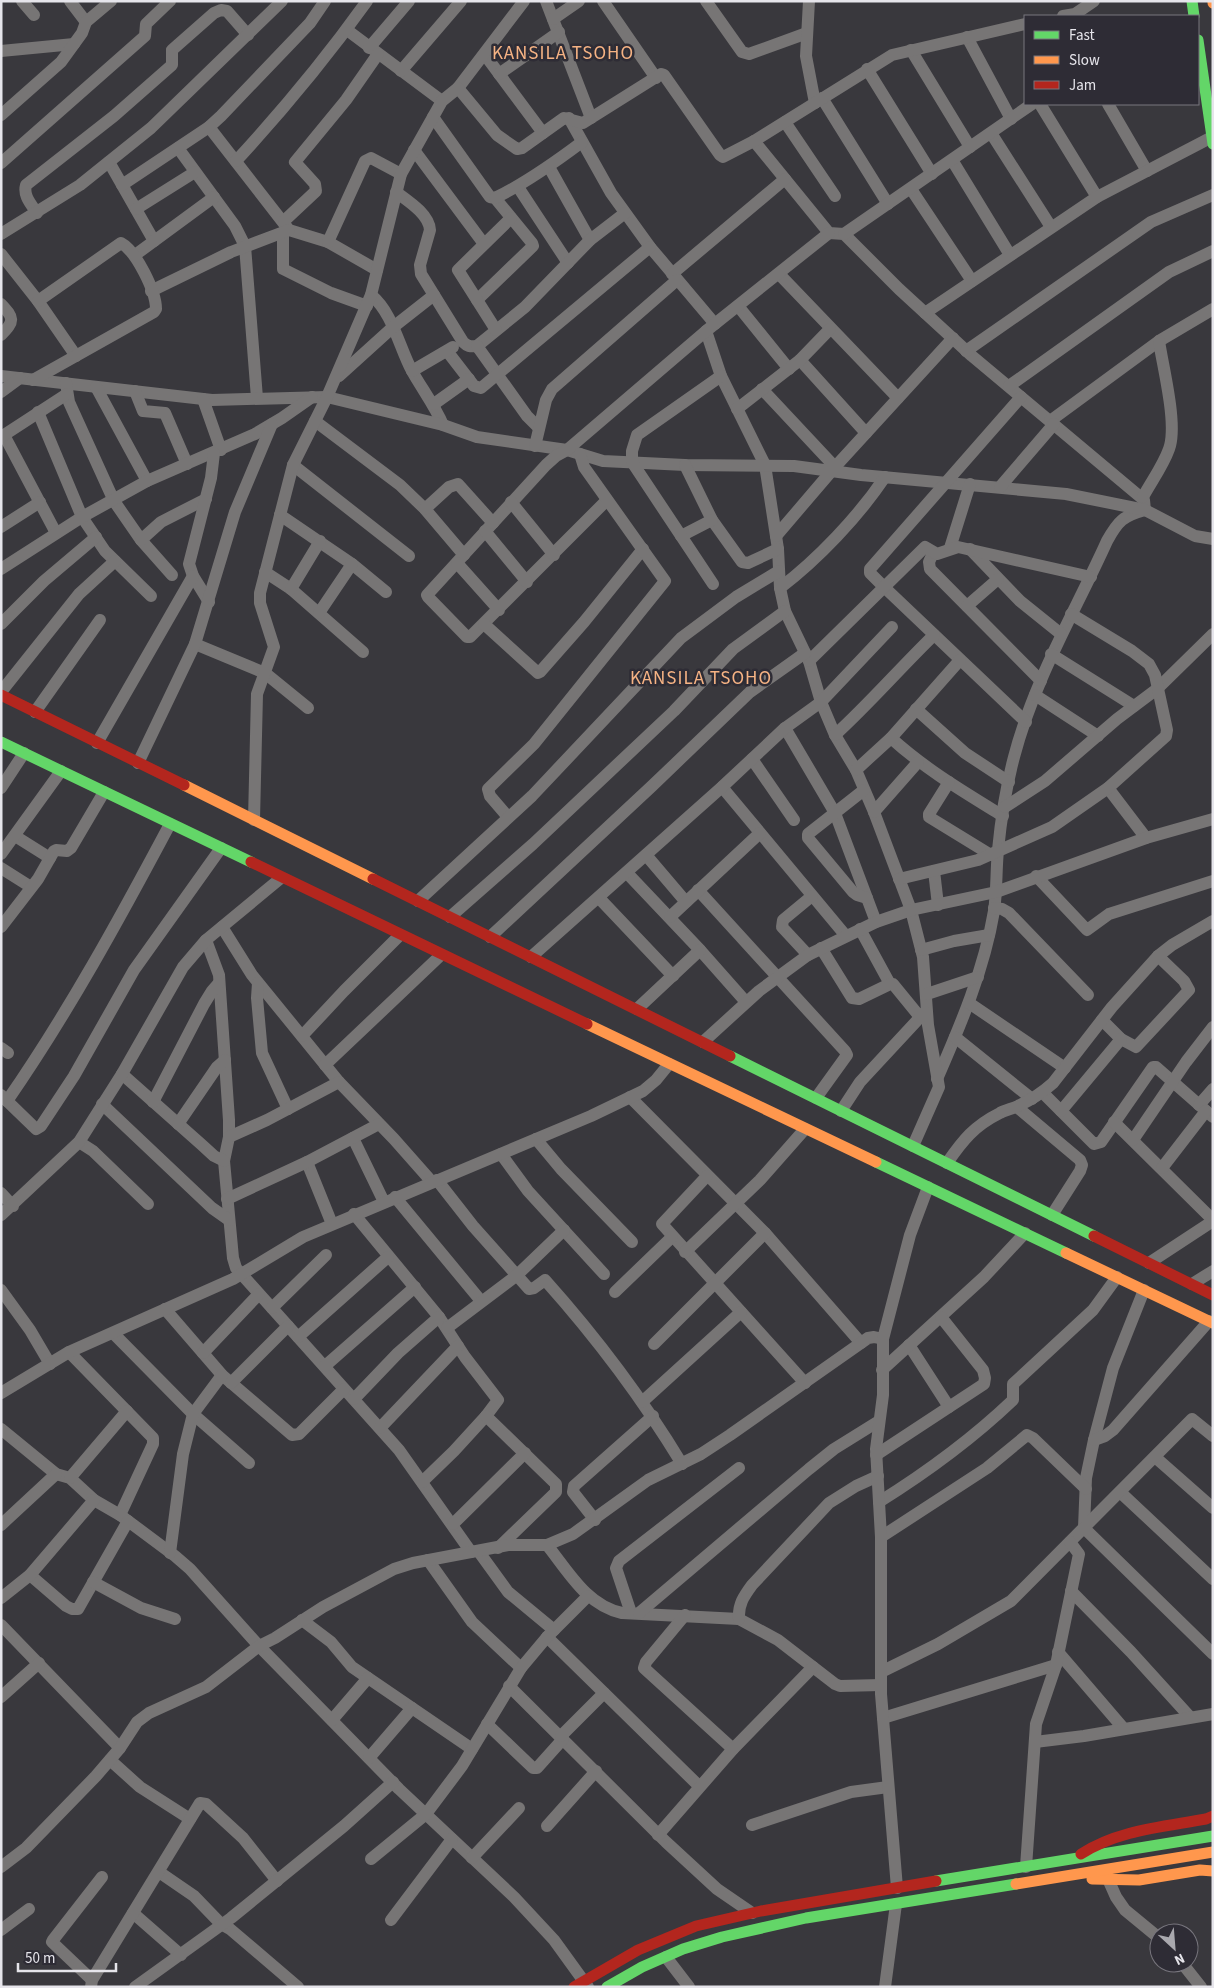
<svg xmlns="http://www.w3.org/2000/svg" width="1214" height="1988" font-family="'Source Sans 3',sans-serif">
	<rect width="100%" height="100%" fill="#39383d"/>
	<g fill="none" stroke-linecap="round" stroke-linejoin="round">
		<g stroke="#777575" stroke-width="12">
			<polyline points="22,1 34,15"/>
			<polyline points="70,1 86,22"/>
			<polyline points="546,1 591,118"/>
			<polyline points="603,1 656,78"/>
			<polyline points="706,1 742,52 749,54 807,33"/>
			<polyline points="809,1 806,56 815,103"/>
			<polyline points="1063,16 1075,14 1094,1"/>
			<polyline points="553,19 579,1"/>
			<polyline points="347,30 442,101"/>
			<polyline points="967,37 1011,119"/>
			<polyline points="369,48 409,1"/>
			<polyline points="911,50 970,147"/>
			<polyline points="1,51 74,44"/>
			<polyline points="485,55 543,133"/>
			<polyline points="867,69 932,174"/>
			<polyline points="401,71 461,1"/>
			<polyline points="499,74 559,32"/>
			<polyline points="458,88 524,1"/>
			<polyline points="822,98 888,204"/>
			<polyline points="1040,104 1097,197"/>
			<polyline points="1108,104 1147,171"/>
			<polyline points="1,115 61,62 82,33 86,22 111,1"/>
			<polyline points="433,117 490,197 495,198 532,243 533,246 477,300"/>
			<polyline points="569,118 611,193 650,247 715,324"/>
			<polyline points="785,122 835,196"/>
			<polyline points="209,127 289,230 328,242 377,270"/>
			<polyline points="991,133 1051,227"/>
			<path d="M754,141L829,233L844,234L899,289L972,356L1144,500L1145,510C1123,516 1118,521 1107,541C1075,612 1034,680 1014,757C1006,787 1001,819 998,850C996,870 997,891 994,911C984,970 961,1024 937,1079"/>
			<polyline points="178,148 235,226 245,246 257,398"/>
			<polyline points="414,150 484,244"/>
			<polyline points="952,160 1010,255"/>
			<path d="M236,161C283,110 327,57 367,1"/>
			<polyline points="109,162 154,241"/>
			<polyline points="1,163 145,36 146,24 170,1"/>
			<polyline points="549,167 590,240"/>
			<polyline points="122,185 209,127 221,116 310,23 325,1"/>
			<polyline points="518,187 568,263"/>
			<polyline points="911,189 972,281"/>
			<path d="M396,192C408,201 429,214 430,230L420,265L421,274L463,342C467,346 470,347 477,346L525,307L590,240L625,213"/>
			<path d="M495,198C526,183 554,163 582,142"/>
			<polyline points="136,209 195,172"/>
			<path d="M37,213C31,204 23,196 26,185L114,116L172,65V50L214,13L221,10L227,11L248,35"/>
			<polyline points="284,221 316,191 315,184 295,162 346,100 378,54"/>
			<polyline points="283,233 283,269 331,293 367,306"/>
			<polyline points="1,234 80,185 151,128 282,1"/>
			<polyline points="844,234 1032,104"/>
			<polyline points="328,242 365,161 371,158 401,174"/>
			<polyline points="1,254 38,301 76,356"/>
			<polyline points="135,255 214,197"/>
			<polyline points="672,274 785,179"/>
			<polyline points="779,274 898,398"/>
			<polyline points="151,291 231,252 289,230"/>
			<path d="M371,295C393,313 399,347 412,371C422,389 435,406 443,425"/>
			<path d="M1,304C14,318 15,321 1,335"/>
			<polyline points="738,306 789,369"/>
			<polyline points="925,313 1097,197 1212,137"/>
			<polyline points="496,330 458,270 511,218"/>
			<polyline points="706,331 721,376 765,465 778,549 780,588 785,611 809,661 821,702 835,735 856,770 874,812 911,910 923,957 928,1025 939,1087 913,1146"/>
			<polyline points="477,346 527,416 539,428"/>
			<polyline points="447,351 474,386 481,388 650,247"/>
			<polyline points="966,351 1151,222 1213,195"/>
			<polyline points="800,360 866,433"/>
			<polyline points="412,371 453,347"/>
			<polyline points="1,376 212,400 327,397 443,425 477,437 567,450 603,461 685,465 794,466 861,475 1066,494 1145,510 1195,536 1213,539"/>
			<polyline points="339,376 392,328 434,295"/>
			<path d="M33,380L154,312L156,309C156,291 136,251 121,243L38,301"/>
			<polyline points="66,383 69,402 114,501 141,540 172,575"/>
			<polyline points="1009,386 1169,272 1213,251"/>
			<polyline points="96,387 147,481"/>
			<polyline points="762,389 835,467"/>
			<polyline points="135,391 143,411 165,413 187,464"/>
			<polyline points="1,392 20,378"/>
			<polyline points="1021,397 870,569 870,573 884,587 1026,722"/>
			<polyline points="203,399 221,450"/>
			<polyline points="434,404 469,379"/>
			<polyline points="737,409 800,360 830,329"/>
			<polyline points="38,412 82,517 105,551 151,596"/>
			<polyline points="315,421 400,485 425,509 464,555"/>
			<polyline points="1050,421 1159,341 1213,309"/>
			<polyline points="4,435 56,533"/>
			<polyline points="1,437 67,394"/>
			<polyline points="535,446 546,400 552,389 677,280"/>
			<polyline points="293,465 409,556"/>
			<polyline points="685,465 712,520 742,562 748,563 778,549"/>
			<polyline points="1000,487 1054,424"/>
			<path d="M1143,497C1151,482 1163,466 1169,449C1178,425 1163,368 1159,341"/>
			<polyline points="607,500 470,637 467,637 428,597 427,595 546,465 556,456 567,450 706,331 829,233"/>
			<polyline points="511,502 554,555"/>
			<polyline points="425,509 449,487 458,484 493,523"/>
			<polyline points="280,515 352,564 386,592"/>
			<polyline points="1,527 40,502"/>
			<polyline points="485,531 527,582"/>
			<polyline points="681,536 712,520"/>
			<polyline points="776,536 835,467 953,338"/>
			<polyline points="141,540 161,522 206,499"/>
			<polyline points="950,548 970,484"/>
			<polyline points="970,549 1020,601 1061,634"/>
			<polyline points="933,553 929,562 930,569 1041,681"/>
			<polyline points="457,563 499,610"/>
			<polyline points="1,569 82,517 147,481 255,434 282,418 312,397"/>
			<polyline points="265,572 291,589 363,652"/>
			<polyline points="713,584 632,462 632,451 637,435 721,376"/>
			<path d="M780,588C818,559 858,517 885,477"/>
			<polyline points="291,589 320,541"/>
			<polyline points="209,602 193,576 189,564 211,478 214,453"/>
			<polyline points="967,606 998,579"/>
			<polyline points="319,613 352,564"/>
			<polyline points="1,624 44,581 96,537"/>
			<polyline points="484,624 538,673 540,672 584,622 643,549"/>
			<polyline points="195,644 265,673 308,708"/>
			<polyline points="1051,654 1134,706"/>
			<polyline points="809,661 925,547 937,554 958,547 1091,577"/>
			<polyline points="1,692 79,594 115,561"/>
			<polyline points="1035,695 1098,736"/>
			<polyline points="916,709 965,753 1009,782"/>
			<polyline points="35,712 100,620"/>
			<polyline points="785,728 835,813 876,922"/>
			<path d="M835,735C870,703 900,668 934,635"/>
			<path d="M891,738C925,769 964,792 1003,816"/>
			<polyline points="97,743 193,576"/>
			<polyline points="752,759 794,820"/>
			<polyline points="138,763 195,644 235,512 272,424"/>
			<polyline points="856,770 891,738 960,660"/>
			<polyline points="949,782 929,814 929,817 991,855"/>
			<polyline points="722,787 846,936"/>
			<polyline points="1,788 24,753"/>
			<polyline points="1108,788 1146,838"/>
			<polyline points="864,790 808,834 808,838 853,892 857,895 867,898"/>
			<polyline points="1005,807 1045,781 1117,719 1157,689 1213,634"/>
			<polyline points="874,812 918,762"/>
			<polyline points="508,817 490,796 488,789 534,744 665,581 584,467 580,454"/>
			<polyline points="254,820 257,694 274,647 260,603 260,593 293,465 327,397 371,295 401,174 442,101 458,88 497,135 517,149 522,148 564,118 583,123 661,74 664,75 720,155 723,157 754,141 892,55 1025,24"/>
			<polyline points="15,836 50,858"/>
			<polyline points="1,854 61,771"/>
			<polyline points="646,855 686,902"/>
			<polyline points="1,868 31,887"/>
			<polyline points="934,871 938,905"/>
			<polyline points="627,873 700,950 746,1002"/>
			<polyline points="1036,876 1087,930 1109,914 1213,881"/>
			<polyline points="899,879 978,860 1052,827 1108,788 1166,736 1167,730 1155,675 1149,664 1132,651 1071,614"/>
			<polyline points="698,890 845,1051 847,1055 816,1098"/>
			<polyline points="599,898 673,976"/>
			<polyline points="418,901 532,796 681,638 736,597 779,571"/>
			<polyline points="994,908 1002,909 1009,913 1088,995"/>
			<polyline points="450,917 533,844 674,711 733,649 785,611"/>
			<polyline points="670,917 760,833"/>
			<polyline points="1,927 38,879 54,851 56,850 67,851 71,848 104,792"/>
			<polyline points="222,927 252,975 339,1082 394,1139 432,1182"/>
			<polyline points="860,929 890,984"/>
			<polyline points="490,937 652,786 750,692 805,653"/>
			<polyline points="206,940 219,975 229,1120 229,1137 224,1161 233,1258 236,1268 399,1450 471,1552"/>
			<polyline points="821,948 852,998 859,999 890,984 893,984 920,1017"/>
			<polyline points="921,950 954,941 989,935"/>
			<polyline points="808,955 782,927 783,920 812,896"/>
			<polyline points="531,957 722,787 785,728 821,702 892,627"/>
			<polyline points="258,983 257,998 262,1053 288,1109"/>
			<polyline points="927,994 978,977"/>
			<polyline points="969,1003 1065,1068"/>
			<polyline points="637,1009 700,950"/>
			<polyline points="1102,1020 1121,1039 1136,1047 1189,990 1184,981 1158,956"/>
			<polyline points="302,1036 344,991 400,935"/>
			<polyline points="955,1037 1032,1099"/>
			<polyline points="703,1042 759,991 808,955 876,922 911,910 996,892 1146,838 1213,819"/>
			<polyline points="1,1048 8,1053"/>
			<polyline points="325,1065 441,955"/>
			<polyline points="122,1074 202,1145 214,1156 224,1161"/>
			<polyline points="1043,1093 1094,1144 1101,1142 1153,1067 1156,1067 1213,1117"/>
			<polyline points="1,1095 36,1129 41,1126 74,1076 134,970 221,848"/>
			<polyline points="630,1097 765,1233 861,1343"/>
			<path d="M7,1101C68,1013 120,918 170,824"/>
			<polyline points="153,1102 204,1004 212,991 219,983"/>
			<polyline points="102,1104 212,1208 229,1220"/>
			<polyline points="1199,1105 1213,1089"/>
			<polyline points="1017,1107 1080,1160 1082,1165 1080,1171 1052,1215"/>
			<polyline points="841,1111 860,1082 925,1012"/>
			<polyline points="1061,1111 1121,1039"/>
			<polyline points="1114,1122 1213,1220"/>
			<polyline points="178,1124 217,1067 225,1060"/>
			<polyline points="229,1137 267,1120 339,1082"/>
			<polyline points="353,1138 384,1202"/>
			<polyline points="536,1139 561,1169 632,1242"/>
			<polyline points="1133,1140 1186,1062 1213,1027"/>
			<polyline points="79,1142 93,1151 148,1204"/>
			<polyline points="501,1154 528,1191 604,1274"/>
			<polyline points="307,1162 332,1224"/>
			<path d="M947,1163C963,1140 974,1126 1000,1113C1005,1110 1012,1109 1018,1106C1031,1100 1043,1092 1053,1083L1112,1007L1158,956L1172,945L1213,921"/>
			<polyline points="1162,1168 1206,1111"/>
			<polyline points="707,1176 662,1224 805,1383"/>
			<path d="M437,1180L473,1226L529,1289L534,1288L545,1280C596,1337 642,1398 682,1464"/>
			<polyline points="1,1193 13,1206"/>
			<polyline points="395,1197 481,1301"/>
			<polyline points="227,1199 307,1162 379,1124"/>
			<polyline points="354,1214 439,1317 465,1357 498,1400 486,1416 454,1451 422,1482"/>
			<polyline points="1,1215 79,1142 122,1074 183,967 206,940 281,878"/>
			<polyline points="685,1252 760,1180 805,1129"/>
			<polyline points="1149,1263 1213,1221"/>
			<polyline points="1192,1284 1213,1271"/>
			<polyline points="1,1290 30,1330 50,1364"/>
			<polyline points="1144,1290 1113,1368 1094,1440 1086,1478 1084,1528 1213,1654"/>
			<polyline points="615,1292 672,1237"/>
			<polyline points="272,1308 326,1255"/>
			<polyline points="165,1309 222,1375 292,1435 299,1434 344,1389"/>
			<polyline points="447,1328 516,1276 564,1230"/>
			<polyline points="113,1333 193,1414 249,1463"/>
			<polyline points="298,1337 388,1257"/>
			<polyline points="654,1344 765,1233"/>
			<polyline points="909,1345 949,1407"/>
			<polyline points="69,1352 153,1438 153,1444 120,1515"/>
			<polyline points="203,1353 259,1294"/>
			<polyline points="325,1366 415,1287"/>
			<polyline points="882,1370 984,1277 1025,1233"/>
			<polyline points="231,1383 288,1326"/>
			<polyline points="1,1393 69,1352 233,1279 303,1237 591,1116 643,1091 656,1080 669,1064"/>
			<polyline points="354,1399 398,1353 439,1317"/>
			<polyline points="642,1402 741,1312"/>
			<polyline points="486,1416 556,1484 556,1492 498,1548"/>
			<polyline points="380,1428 458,1346"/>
			<polyline points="1,1429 56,1474 70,1478 94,1500 120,1515 175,1556 190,1569 259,1646 399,1789 514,1897 554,1940 588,1987"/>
			<polyline points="1094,1440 1105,1436 1113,1430 1209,1321"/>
			<polyline points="876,1455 984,1384 985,1378 983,1370 941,1317"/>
			<polyline points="1155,1457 1213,1508"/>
			<polyline points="70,1478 127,1411"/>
			<polyline points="1120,1492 1213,1579"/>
			<path d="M879,1502C927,1472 972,1439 1013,1400V1384L1093,1310L1117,1277"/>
			<polyline points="595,1520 573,1492 574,1486 653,1416"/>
			<polyline points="453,1524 525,1453"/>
			<polyline points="1,1525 56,1474"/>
			<polyline points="881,1537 987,1468 1027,1435 1033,1438 1086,1489"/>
			<path d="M547,1545C568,1571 587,1606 622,1613L739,1619L778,1640L835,1684L840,1686L881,1685"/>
			<polyline points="479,1552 508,1592 554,1630"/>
			<polyline points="170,1553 183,1454 193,1414 222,1375"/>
			<polyline points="428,1560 472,1622 521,1668"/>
			<polyline points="30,1575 66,1606 72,1609 78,1609 128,1521"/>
			<polyline points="93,1582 141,1608 175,1619"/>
			<polyline points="1071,1591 1131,1652 1190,1717"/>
			<polyline points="1,1598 30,1575 94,1500"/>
			<polyline points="631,1613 616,1568 619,1561 739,1468"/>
			<polyline points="639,1613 809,1469 834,1449 879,1421"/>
			<polyline points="685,1615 646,1662 644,1668 733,1749"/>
			<path d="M739,1619C738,1604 744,1596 752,1585L829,1503L856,1486L878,1476"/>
			<polyline points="302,1620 331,1642 352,1667 472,1749"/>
			<polyline points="1,1625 120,1748"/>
			<polyline points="547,1637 699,1786"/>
			<polyline points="1058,1652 1124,1729"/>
			<polyline points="881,1672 938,1644 1011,1601 1192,1419 1213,1436"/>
			<polyline points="509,1686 666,1842 717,1889 752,1913"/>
			<polyline points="1,1697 39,1663"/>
			<polyline points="883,1718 1056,1665"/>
			<polyline points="332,1720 368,1678"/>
			<polyline points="487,1724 533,1768 537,1768 563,1739"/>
			<polyline points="561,1736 604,1693"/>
			<polyline points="1035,1742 1084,1736 1213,1714"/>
			<polyline points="369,1758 412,1708"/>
			<polyline points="110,1760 140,1787 190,1819"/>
			<polyline points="752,1825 851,1792 888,1787"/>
			<polyline points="547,1826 596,1771"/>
			<polyline points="658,1835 733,1749 813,1667"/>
			<polyline points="472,1858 519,1808"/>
			<polyline points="371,1859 426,1814 462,1766 521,1668 547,1637 588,1596"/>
			<polyline points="1,1867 26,1848 96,1776 120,1748 137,1722 149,1713 206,1687 259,1646 275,1638 323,1607 394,1569 413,1563 508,1545 547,1545 573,1534 648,1480 701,1454 730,1435 868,1338 874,1337 883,1339"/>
			<polyline points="1026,1867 1036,1724 1056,1665 1079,1554 1070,1542"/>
			<polyline points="159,1872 194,1896 221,1924 230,1929 298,1987"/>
			<polyline points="1108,1879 1116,1897 1125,1910 1159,1938"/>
			<polyline points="897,1888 881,1694 881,1537 876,1449 883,1395 883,1339 910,1235 928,1187"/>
			<polyline points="133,1913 181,1955"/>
			<polyline points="391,1920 452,1839"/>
			<polyline points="1,1930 29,1909"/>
			<polyline points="666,1957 689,1987"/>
			<polyline points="1182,1963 1201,1987"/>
			<polyline points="92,1980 52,1942 53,1940 102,1877"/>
			<polyline points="91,1987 92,1980 200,1803 206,1804 243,1838 277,1881"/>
			<polyline points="135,1987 231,1918 344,1826 393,1782"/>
			<polyline points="885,1987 896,1904"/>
		</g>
		<g stroke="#63d668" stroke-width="11">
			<polyline points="1192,1 1194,16"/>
			<polyline points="1198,40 1213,144"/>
			<polyline points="1,742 251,862"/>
			<polyline points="730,1056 1094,1236"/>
			<polyline points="876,1162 1066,1253"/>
			<polyline points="936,1881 1213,1836"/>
			<polyline points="607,1987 642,1967 683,1949 722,1937 806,1918 1016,1884"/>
		</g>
		<g stroke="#ff974d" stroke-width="11">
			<polyline points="1213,1 1213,3"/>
			<polyline points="184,785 373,879"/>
			<polyline points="587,1024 876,1162"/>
			<polyline points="1066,1253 1213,1323"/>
			<polyline points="1092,1879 1139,1880 1200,1870 1213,1871"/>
			<polyline points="1016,1884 1213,1852"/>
		</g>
		<g stroke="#b3261e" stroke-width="11">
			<polyline points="1,695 184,785"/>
			<polyline points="251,862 587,1024"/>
			<polyline points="373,879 730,1056"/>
			<polyline points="1094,1236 1213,1295"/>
			<path d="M1081,1854C1118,1830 1163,1827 1206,1819L1213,1816"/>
			<polyline points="574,1987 638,1950 696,1926 761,1911 936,1881"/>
		</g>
	</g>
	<g text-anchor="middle" stroke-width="5" stroke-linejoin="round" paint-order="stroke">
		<g font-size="19" letter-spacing="1" fill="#f6b384" stroke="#2e2c35">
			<text x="563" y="59">KANSILA TSOHO</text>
			<text x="701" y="684">KANSILA TSOHO</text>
		</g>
	</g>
	<rect width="1214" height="1988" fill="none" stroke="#e6e5eb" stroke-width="5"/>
	<rect x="1024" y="15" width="175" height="90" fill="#2e2c35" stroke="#78767e"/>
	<rect x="1034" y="31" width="25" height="8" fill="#63d668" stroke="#78767e"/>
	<text x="1069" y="40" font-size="15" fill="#e6e5eb">Fast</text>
	<rect x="1034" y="56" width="25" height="8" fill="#ff974d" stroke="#78767e"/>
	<text x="1069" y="65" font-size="15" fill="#e6e5eb">Slow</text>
	<rect x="1034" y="81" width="25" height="8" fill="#b3261e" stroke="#78767e"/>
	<text x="1069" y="90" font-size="15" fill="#e6e5eb">Jam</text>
	<g transform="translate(1174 1948) rotate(154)"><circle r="24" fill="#2e2c35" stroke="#78767e"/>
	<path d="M0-4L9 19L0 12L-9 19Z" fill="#a9a8ae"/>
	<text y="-8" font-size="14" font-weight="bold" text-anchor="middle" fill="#e6e5eb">N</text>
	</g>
	<path d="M18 1963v8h98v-8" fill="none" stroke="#e6e5eb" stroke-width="2.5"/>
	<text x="25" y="1963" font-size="15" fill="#e6e5eb" stroke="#2e2c35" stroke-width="4" paint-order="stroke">50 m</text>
</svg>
